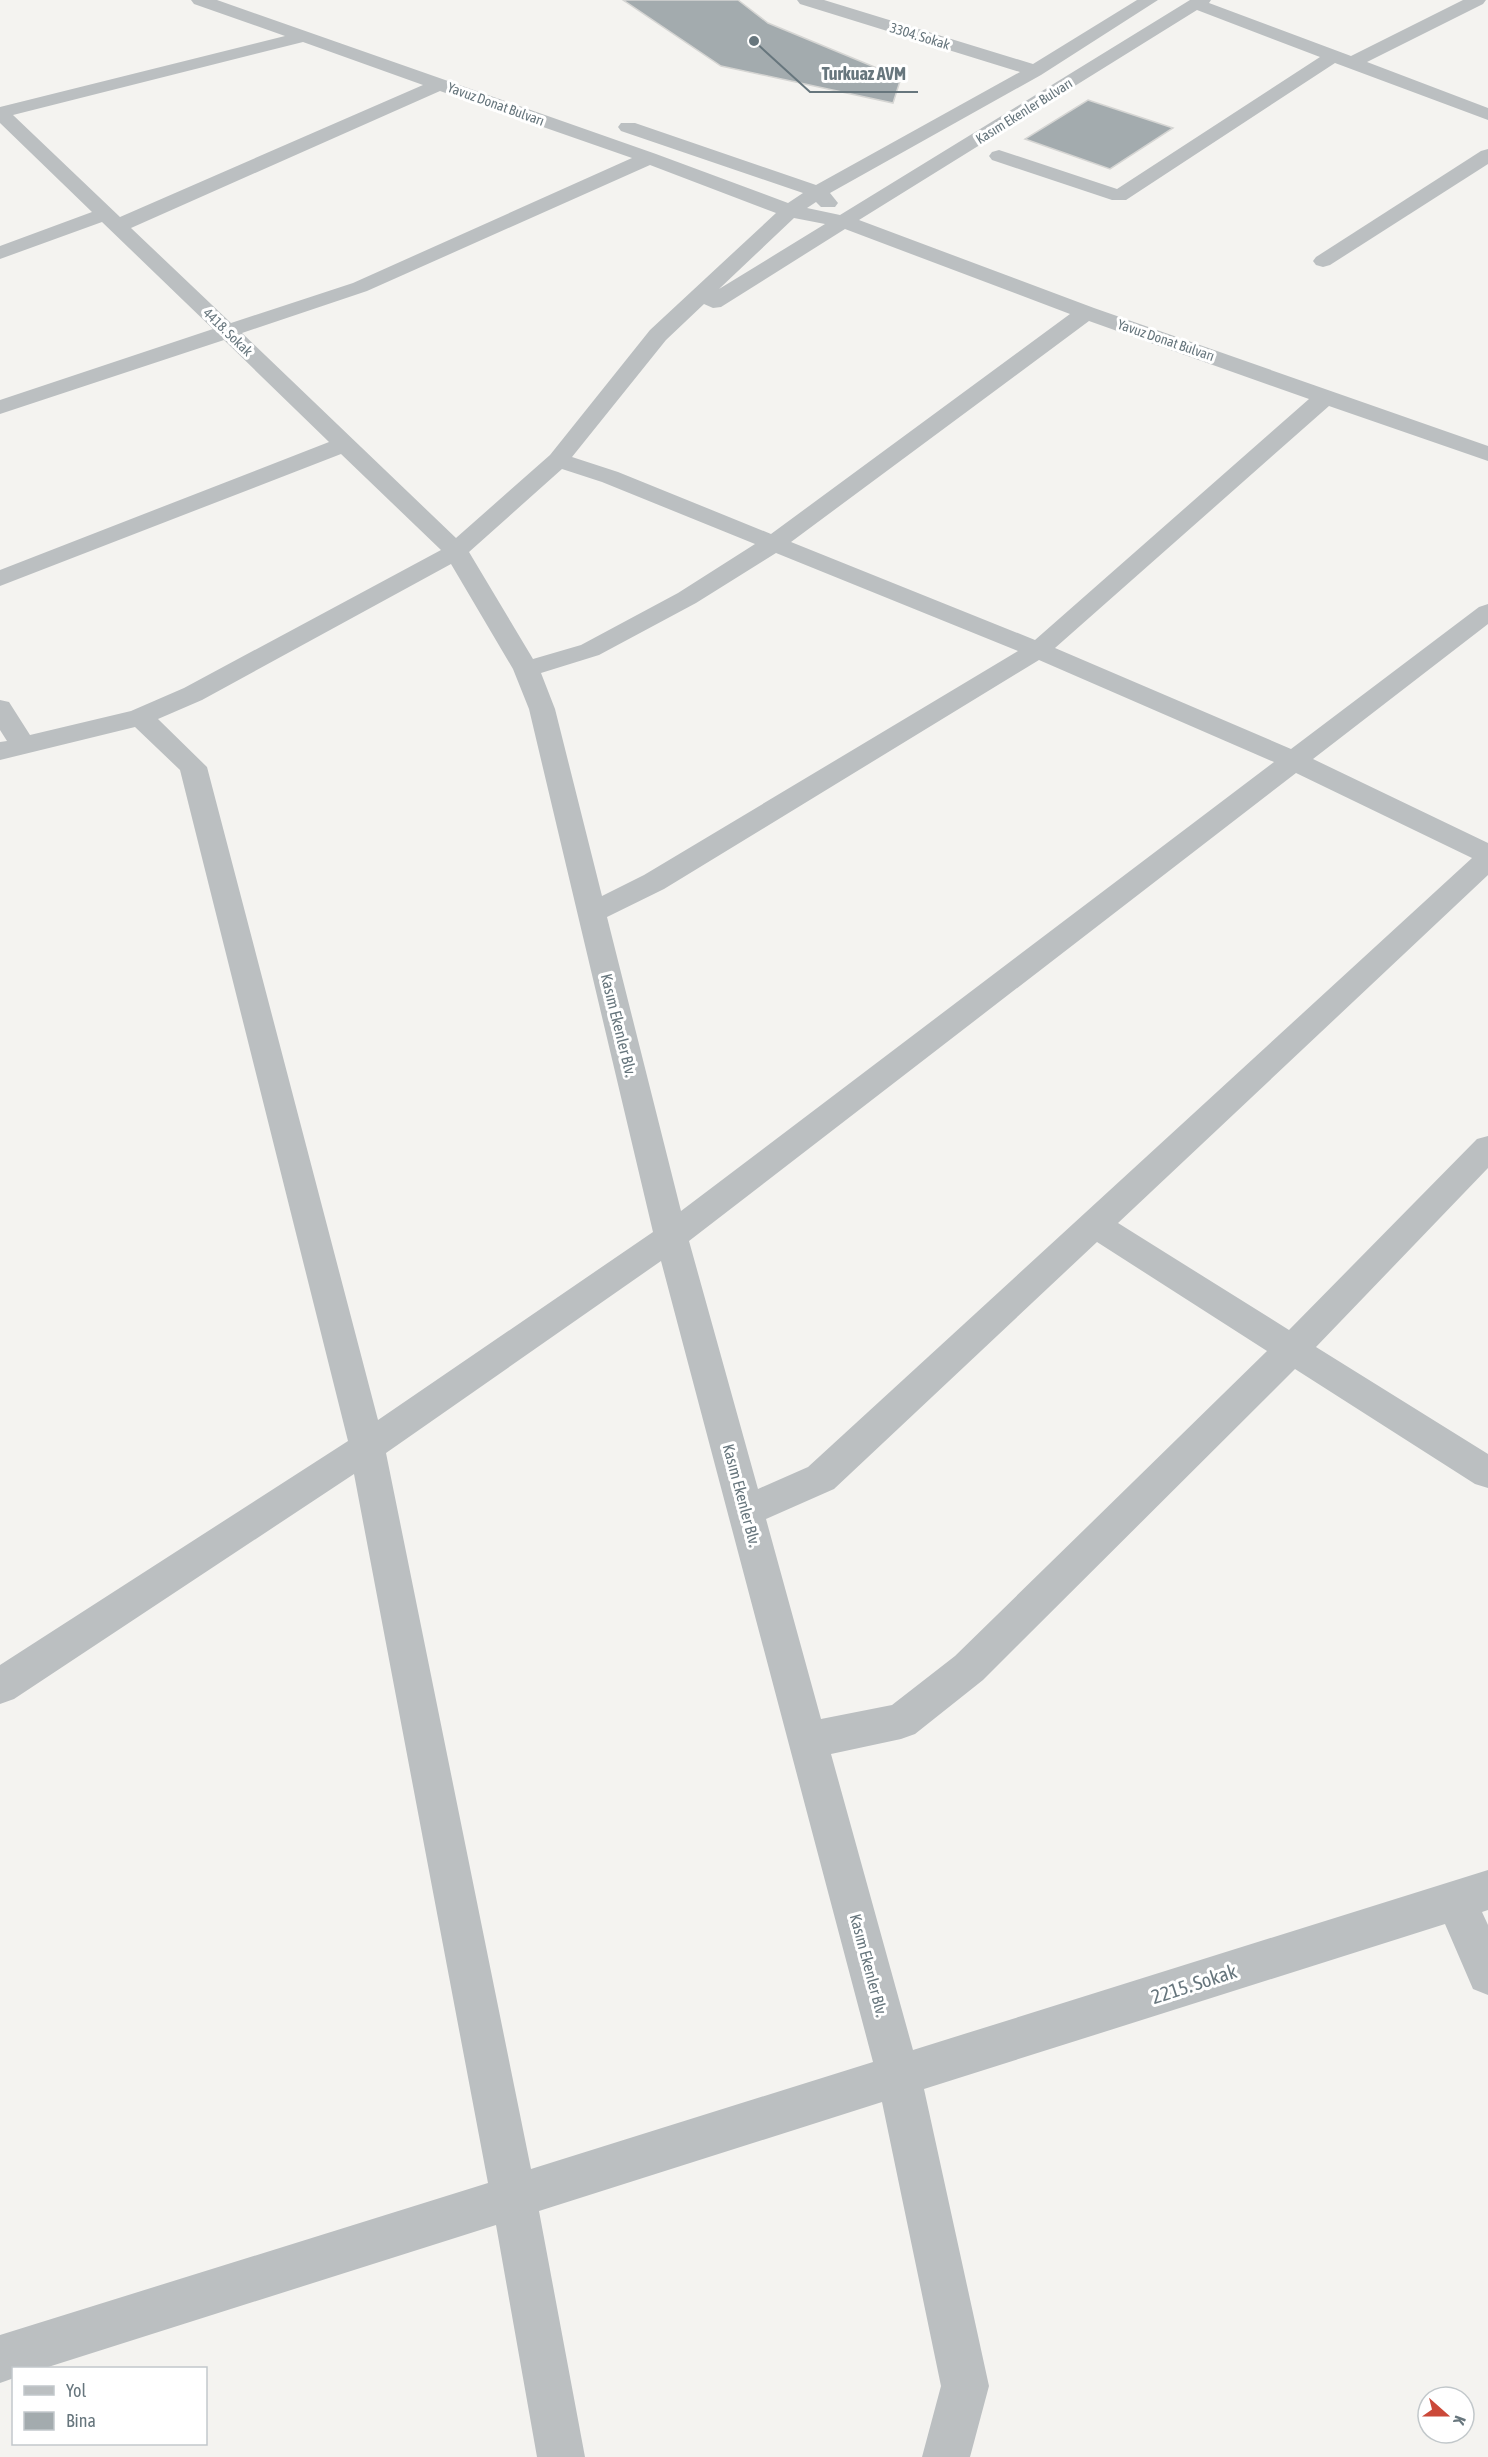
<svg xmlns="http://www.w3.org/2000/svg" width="1488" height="2457" font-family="'Asap Condensed',sans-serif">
	<rect width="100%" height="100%" fill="#f4f3f0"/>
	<g fill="#a3abae" stroke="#d5d5d3" stroke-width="1.5">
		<polygon points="623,0 738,0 768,23 901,78 893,103 721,66"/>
		<polygon points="1088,100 1173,128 1110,169 1025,139"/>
	</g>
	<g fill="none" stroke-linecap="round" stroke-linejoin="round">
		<g fill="#bbbfc1" fill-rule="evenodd">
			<path d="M191,0H217L656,154L788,203L803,193L621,131L618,127L621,123H635L816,185L1020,72L800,4L797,0H824L1033,64L1137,0H1158L1041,75L830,193L838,203L835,207H821L816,202L807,208L840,215L1190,0H1211L1209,3L1351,56L1463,0H1486L1483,4L1367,62L1488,108V120L1335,63L1126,200H1112L992,160L989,156L992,152L999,150L1117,189L1320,57L1197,10L859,220L1094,308L1488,446V461L1329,406L1055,648L1291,749L1479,607L1488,604V624L1313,759L1488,843V875L1118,1223L1289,1330L1477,1139L1488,1136V1168L1316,1347L1488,1454V1488L1475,1484L1295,1369L983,1680L915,1734L901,1739L831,1754L913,2050L1488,1870V1910L1482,1912L1488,1925V1995L1473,1989L1445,1924L924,2089L989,2386L970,2457H922L941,2386L882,2102L539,2211L585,2457H537L496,2225L45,2368H14V2378L0,2383V2335L488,2183L354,1474L14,1699L0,1704V1665L348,1441L180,770L135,727L0,760V742L7,741L0,730V700L9,702L30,735L131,711L184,688L441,550L341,454L0,586V570L329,442L224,340L0,414V400L213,329L102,222L0,259V246L92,212L0,123V107L285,36L194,4ZM303,42L423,85L120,217L13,115ZM440,91L632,158L353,283L231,323L131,228ZM650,165L776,213L650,330L550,455L456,538L242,333L367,291ZM794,218L825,224L719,289ZM845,229L1070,314L771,534L618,472L572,457L666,340L704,304L713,308L721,307ZM1089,321L1309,399L1035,640L791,542ZM562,469L602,482L755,544L678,593L581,645L533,659L469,552ZM776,553L1018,651L644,875L602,896L555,709L541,673L599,655L696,603ZM451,564L513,669L529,709L653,1232L378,1420L207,767L158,719L202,700ZM1039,660L1274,762L681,1211L607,917L664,889ZM1296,773L1472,858L808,1467L758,1489L689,1241ZM1097,1242L1267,1351L955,1656L892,1705L821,1719L766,1519L834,1489ZM661,1261L873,2062L531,2169L386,1453Z"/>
			<polygon points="1488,149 1488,164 1330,265 1323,267 1316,265 1313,261 1316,257 1481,151"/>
		</g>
	</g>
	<g text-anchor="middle" stroke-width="6" stroke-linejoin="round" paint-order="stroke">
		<g font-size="14" fill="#67767d" stroke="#fff">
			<text transform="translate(920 36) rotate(17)" y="5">3304. Sokak</text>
			<text transform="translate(496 104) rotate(20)" y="5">Yavuz Donat Bulvarı</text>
			<text transform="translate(1024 111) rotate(-32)" y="5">Kasım Ekenler Bulvarı</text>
			<text transform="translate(228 332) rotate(44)" y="5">4418. Sokak</text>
			<text transform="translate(1166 340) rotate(19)" y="5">Yavuz Donat Bulvarı</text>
		</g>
		<g font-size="16" fill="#67767d" stroke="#fff">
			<text transform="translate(619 1025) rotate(76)" y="6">Kasım Ekenler Blv.</text>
			<text transform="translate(742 1495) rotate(75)" y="6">Kasım Ekenler Blv.</text>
			<text transform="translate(869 1965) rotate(75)" y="6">Kasım Ekenler Blv.</text>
		</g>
		<g font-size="20" fill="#67767d" stroke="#fff">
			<text transform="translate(1194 1984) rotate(-18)" y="7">2215. Sokak</text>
		</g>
	</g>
	<path fill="none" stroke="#67767d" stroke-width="2" d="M754 41L810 92H918"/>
	<circle fill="#67767d" stroke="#fff" stroke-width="2" cx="754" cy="41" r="6"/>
	<g font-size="18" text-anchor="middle" font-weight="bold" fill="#67767d" stroke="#fff" stroke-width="6" stroke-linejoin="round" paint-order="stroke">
		<text x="864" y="80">Turkuaz AVM</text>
	</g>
	<rect x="12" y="2367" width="195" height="78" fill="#ffffff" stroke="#c2c8cb" stroke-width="1.5"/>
	<rect x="24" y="2386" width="30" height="9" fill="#bbbfc1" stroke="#c2c8cb" stroke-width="1.5"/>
	<text x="66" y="2397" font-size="18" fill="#67767d">Yol</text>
	<rect x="24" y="2412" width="30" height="18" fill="#a3abae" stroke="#c2c8cb" stroke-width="1.5"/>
	<text x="66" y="2427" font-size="18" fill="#67767d">Bina</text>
	<g transform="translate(1446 2415) rotate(111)"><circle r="28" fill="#ffffff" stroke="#c2c8cb" stroke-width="1.5"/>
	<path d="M0-4.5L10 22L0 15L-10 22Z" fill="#cb4939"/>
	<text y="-9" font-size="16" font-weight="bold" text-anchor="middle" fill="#67767d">K</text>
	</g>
</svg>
